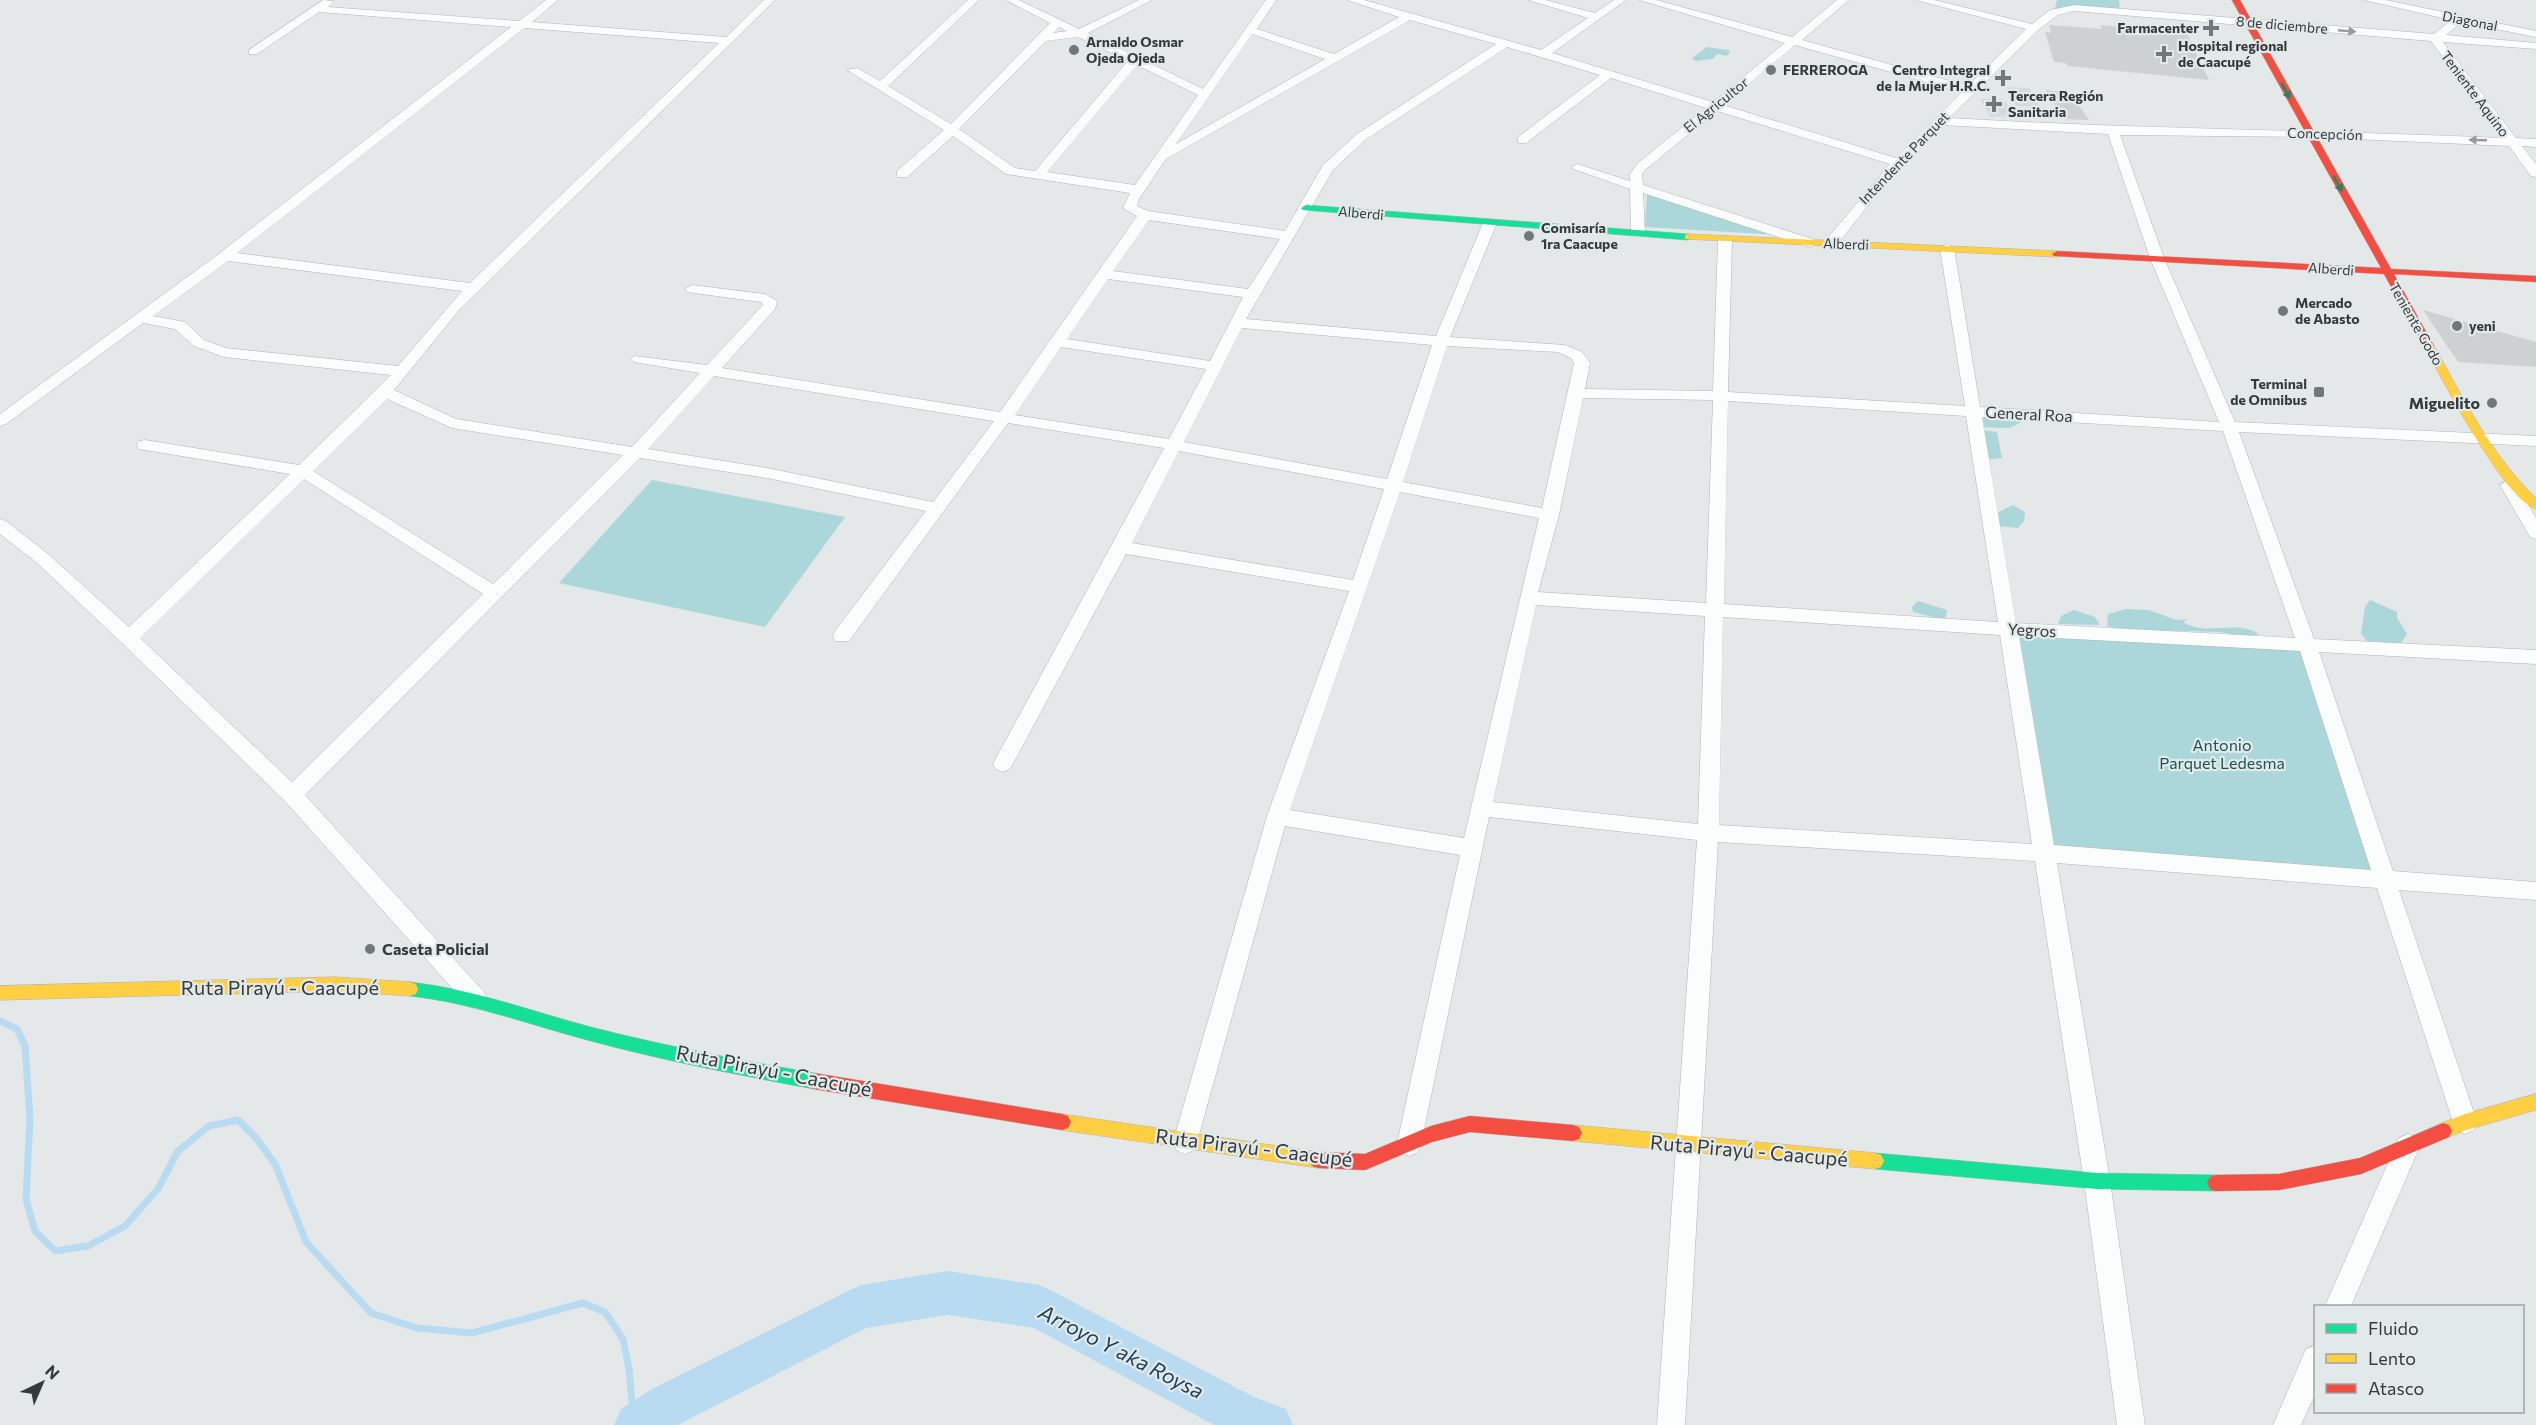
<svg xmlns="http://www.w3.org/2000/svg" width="2536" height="1425" font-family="Commissioner,sans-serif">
	<rect width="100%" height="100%" fill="#e4e8e8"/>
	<g fill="#d2dcdd">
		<polygon points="2005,87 2029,88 2040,107 2016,106"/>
		<polygon points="1980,99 2003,99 2009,108 2021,109 2024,116 1990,117"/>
	</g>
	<g fill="#acd7da">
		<polygon points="2057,0 2119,0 2120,11 2074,8 2054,12"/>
		<polygon points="1707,47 1728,50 1730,53 1726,56 1718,54 1712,59 1695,61 1692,58"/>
		<polygon points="1647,192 1781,235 1645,227"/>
		<polygon points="1986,417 2024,421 2009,428 1980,427 1979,420"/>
		<polygon points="1981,430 1997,432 2002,458 1986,460"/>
		<polygon points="652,480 845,517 765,627 559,583"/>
		<polygon points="2013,505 2025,512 2024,521 2018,528 1998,526 1997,513"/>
		<polygon points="2370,600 2397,612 2397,618 2407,634 2401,643 2367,641 2361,634 2365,607"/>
		<polygon points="1918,601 1947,610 1945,620 1913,612 1912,607"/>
		<path d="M2126,609L2149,610L2176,620L2188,619L2183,622C2206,637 2236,619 2259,634L2246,637L2220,632L2117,629L2107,626L2108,614Z"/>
		<polygon points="2074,610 2095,617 2100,625 2058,624 2061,616"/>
		<polygon points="2007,629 2307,644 2386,880 2043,853"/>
	</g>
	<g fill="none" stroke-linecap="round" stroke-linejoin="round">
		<polyline stroke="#b9dbf2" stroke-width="7" points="0,1021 17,1029 25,1046 30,1118 26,1199 35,1231 55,1251 88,1246 125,1226 158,1189 178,1151 209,1126 238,1120 257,1139 275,1164 306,1242 371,1313 417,1328 472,1333 583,1303 605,1312 623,1339 629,1369 634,1425"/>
		<polygon fill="#b9dbf2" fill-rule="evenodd" points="948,1271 1039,1285 1054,1292 1256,1398 1286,1409 1293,1425 1214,1425 1034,1328 948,1315 866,1328 678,1425 614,1425 621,1409 652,1389 846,1292 861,1285"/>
	</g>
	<g fill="#ced1d1">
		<polygon points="2049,25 2102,29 2101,25 2186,32 2209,80 2067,66 2066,63 2054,62 2045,32 2051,33"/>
		<polygon points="2046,90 2070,93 2089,120 2063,119"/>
		<polygon points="2423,310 2536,342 2536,367 2458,362"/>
	</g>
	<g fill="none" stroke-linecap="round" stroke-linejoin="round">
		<defs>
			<g id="street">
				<path d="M323,0L334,1L328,7L519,21L546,0H558L532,22L726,37L764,0H775L460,309L394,390L456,419L632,447L700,373L634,362L631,359L634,356L707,365L763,305L761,302L687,292L685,289L692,285L765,294L777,301L775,309L722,368L1000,412L1137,216L1123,208L1130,193L1006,174L953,136L907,177H897V171L944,130L847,70L857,68L880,81L968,0H979L888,86L951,124L1050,23L1006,0H1019L1079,29L1139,0H1152L1088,33L1203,89L1266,0H1276L1257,29L1334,54L1399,17L1347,0H1364L1541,50L1588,18L1528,0H1545L1595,13L1614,0H1626L1552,53L1713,102L1785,43L1639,0H1656L1792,37L1837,0H1849L1802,40L1968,86L2026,29L1916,0H1934L2032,24L2050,10L2074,5L2434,34L2451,20L2364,0H2385L2536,31V37L2461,22L2446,35L2536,43V49L2443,42L2516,138L2536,139V147L2522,146L2536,164V177L2531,176L2509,146L2310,137L2120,135L2164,258L2235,422L2536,436V446L2239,432L2314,639L2536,650V664L2319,652L2393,871L2536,882V900L2399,890L2477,1122L2474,1130L2465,1134L2456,1130L2453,1122L2377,888L2057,863L2110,1181L2145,1425H2117L2084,1181L2035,861L1718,842L1685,1425H1657L1697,840L1489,817L1421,1144L1418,1152L1409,1156L1400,1152L1397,1144L1460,855L1285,826L1197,1142L1194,1150L1185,1154L1176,1150L1173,1142L1267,816L1349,591L1126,554L1010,769L1003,772L996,769L993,764L1164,448L1008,423L849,641H835L833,636L835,631L926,511L767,478L640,458L305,795L484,992L488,999L484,1006L476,1009L468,1006L285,801L122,643L36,562L0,534V519L6,521L48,554L129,627L290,474L145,450L139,449L137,445L139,441L145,440L299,465L391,375L224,357L194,346L175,329L143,323L6,424L0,426V414L220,253L511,27L319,12L257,54H249V50ZM2074,11L2431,41L2503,138C2318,130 2134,129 1949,118L2038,30L2058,15ZM1410,20L1496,44L1357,134L1323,165L1285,231L1148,211L1137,206L1139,199L1166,159ZM1059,27L1067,31L1053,33ZM524,28L719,43L470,283L237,253ZM1252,34L1325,59L1176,144ZM1078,37L1128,61L1035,171L1015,168L959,129L1046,41ZM1795,45L1962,92L1896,158L1723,105ZM1507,47L1600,75L1518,137V143H1526L1611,78L1706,108L1638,163L1630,174V181L1577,164L1571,168L1630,189L1631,233L1638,237L1645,233L1643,193L1806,246L1811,247L1818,243L1816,240L1643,185L1642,174L1646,169L1717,111L1890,164L1826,240V246H1836L1882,188L1942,125L2108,134L2150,258L2219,422L1980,407L1954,248L1947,244L1940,248L1965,406L1728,392L1732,240L1725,236L1718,240L1713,391L1585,389L1590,363L1582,352L1565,345L1450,337L1497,223L1490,219L1483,223L1436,336L1246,319L1333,170L1365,140ZM1137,65L1198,95L1135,185L1047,172ZM1149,220L1280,239L1248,289L1113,271ZM228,261L462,291L398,366L226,348L204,340L185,322L153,316ZM1108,279L1243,297L1210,361L1067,339ZM1242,328L1432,345L1387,479L1184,442ZM1447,346L1558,352L1571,358L1574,363L1542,508L1403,482ZM1061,347L1206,369L1169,439L1015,415ZM714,376L994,421L933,502L767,468L648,449ZM1583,398L1713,400L1706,603L1538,592L1559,515ZM387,399L452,428L623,455L493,584L313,471ZM1728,401L1966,416L1998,622L1724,604ZM1982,417L2223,431L2295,638L2016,623ZM1179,451L1384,489L1353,580L1132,543ZM304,479L483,594L292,782L140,638ZM1400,492L1539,518L1464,838L1290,810ZM1536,605L1705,616L1698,824L1493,802ZM1723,617L2000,635L2032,844L1719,825ZM2019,636L2300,651L2371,870L2054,845Z"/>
				<polygon points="2508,480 2514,481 2536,518 2536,539 2530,537 2500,485"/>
				<polygon points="2408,1134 2417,1138 2420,1146 2351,1306 2325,1306 2399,1138"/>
				<polygon points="2316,1345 2316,1392 2301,1425 2273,1425 2306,1349"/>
			</g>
			<g id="fast">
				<polygon points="1306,205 1688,234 1693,237 1688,240 1303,210 1301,208"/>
				<path d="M410,982C473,989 530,1011 591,1027C665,1046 739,1060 814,1073L820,1076L822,1081L820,1086L814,1089C739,1075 665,1061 591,1041C530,1025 473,1003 410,996L404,994L402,989L404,984Z"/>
				<polygon points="1875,1153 2097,1173 2216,1175 2222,1177 2225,1183 2222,1189 2216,1191 2097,1189 1875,1169 1869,1167 1866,1161 1869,1155"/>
			</g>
			<g id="slow">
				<polygon points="1688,234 2057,251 2062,254 2057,257 1685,239 1685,235"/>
				<path d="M2429,343L2434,346C2464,399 2491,455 2536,498V509C2504,499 2442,379 2424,346Z"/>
				<polygon points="335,977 410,982 416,984 418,989 416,994 410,996 335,991 0,1000 0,986"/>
				<polygon points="2536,1094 2536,1110 2466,1130 2443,1139 2437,1137 2434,1131 2437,1125 2465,1114"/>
				<polygon points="1062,1114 1318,1152 1324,1154 1327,1160 1324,1166 1318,1168 1062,1130 1056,1128 1053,1122 1056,1116"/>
				<polygon points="1573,1125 1875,1153 1881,1155 1884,1161 1881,1167 1875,1169 1573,1141 1567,1139 1564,1133 1567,1127"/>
			</g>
			<g id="jam">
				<polygon points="2232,0 2240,0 2391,269 2536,276 2536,282 2394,274 2434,346 2429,349 2424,346 2384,274 2054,256 2052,254 2057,251 2381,268"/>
				<polygon points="814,1073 1062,1114 1068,1116 1071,1122 1068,1128 1062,1130 814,1089 808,1086 806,1081 808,1076"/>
				<polygon points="1470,1116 1573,1125 1579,1127 1582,1133 1579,1139 1573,1141 1470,1132 1432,1142 1365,1170 1318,1168 1312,1166 1309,1160 1312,1154 1318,1152 1365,1154 1431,1126"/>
				<polygon points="2443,1123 2449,1125 2452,1131 2449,1137 2361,1174 2279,1190 2216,1191 2210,1189 2207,1183 2210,1177 2216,1175 2279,1174 2360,1158"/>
			</g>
		</defs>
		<use href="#street" stroke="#b1b5b5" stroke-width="1"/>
		<use href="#fast" stroke="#b1b5b5" stroke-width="1"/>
		<use href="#slow" stroke="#b1b5b5" stroke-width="1"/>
		<use href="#jam" stroke="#b1b5b5" stroke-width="1"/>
		<use href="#street" fill="#fbfcfc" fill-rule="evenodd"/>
		<use href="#fast" fill="#16e098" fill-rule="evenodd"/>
		<use href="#slow" fill="#ffcf43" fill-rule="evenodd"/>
		<use href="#jam" fill="#f24e42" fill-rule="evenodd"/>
	</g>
	<defs><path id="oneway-solid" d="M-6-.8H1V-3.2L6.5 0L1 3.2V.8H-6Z" transform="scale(1.5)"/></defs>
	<g fill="#999b9b">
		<use href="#oneway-solid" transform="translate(2347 31) rotate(5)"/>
		<use href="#oneway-solid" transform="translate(2478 140) rotate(-178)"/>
	</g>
	<g fill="#288564">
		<use href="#oneway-solid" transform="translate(2286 91) rotate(61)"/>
		<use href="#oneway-solid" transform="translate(2338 184) rotate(61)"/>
	</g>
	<g fill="#747777" stroke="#e2e9ea" stroke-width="2">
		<path d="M2208 19h6v6h6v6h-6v6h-6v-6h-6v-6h6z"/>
		<circle cx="1074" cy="50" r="6"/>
		<path d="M2161 45h6v6h6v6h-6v6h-6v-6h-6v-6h6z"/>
		<circle cx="1771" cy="70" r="6"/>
		<path d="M2000 69h6v6h6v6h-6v6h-6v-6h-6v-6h6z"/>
		<path d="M1991 95h6v6h6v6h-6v6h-6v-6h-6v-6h6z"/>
		<circle cx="1529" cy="236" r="6"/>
		<circle cx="2283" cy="311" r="6"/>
		<circle cx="2457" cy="326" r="6"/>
		<rect x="2313" y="386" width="12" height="12" rx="3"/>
		<circle cx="2492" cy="403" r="6"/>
		<circle cx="370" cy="949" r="6"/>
	</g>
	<g text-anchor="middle" stroke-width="4.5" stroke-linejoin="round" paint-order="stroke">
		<g font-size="14" fill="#373a3a" stroke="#e2e9ea">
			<text transform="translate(2470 21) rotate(11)" y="5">Diagonal</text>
			<text transform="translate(2282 25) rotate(5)" y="5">8 de diciembre</text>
			<text transform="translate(2475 94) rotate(53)" y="5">Teniente Aquino</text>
			<text transform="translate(1716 105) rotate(-39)" y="5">El Agricultor</text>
			<text transform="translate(2325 134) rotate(2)" y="5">Concepción</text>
			<text transform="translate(1904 158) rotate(-46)" y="5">Intendente Parquet</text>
			<text transform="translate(1361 213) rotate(5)" y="5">Alberdi</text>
			<text transform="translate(1846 244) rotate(2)" y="5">Alberdi</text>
			<text transform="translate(2331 269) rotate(4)" y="5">Alberdi</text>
			<text transform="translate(2416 324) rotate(60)" y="5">Teniente Godo</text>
		</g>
		<g font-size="14" font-weight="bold" fill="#373a3a" stroke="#e2e9ea" text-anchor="start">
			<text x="2199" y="33" text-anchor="end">Farmacenter</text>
			<text x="1086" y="47">Arnaldo Osmar<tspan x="1086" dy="16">Ojeda Ojeda</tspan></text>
			<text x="2178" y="51">Hospital regional<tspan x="2178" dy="16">de Caacupé</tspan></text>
			<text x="1783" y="75">FERREROGA</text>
			<text x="1990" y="75" text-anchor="end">Centro Integral<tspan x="1990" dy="16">de la Mujer H.R.C.</tspan></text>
			<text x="2008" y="101">Tercera Región<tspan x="2008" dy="16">Sanitaria</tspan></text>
			<text x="1541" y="233">Comisaría<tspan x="1541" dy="16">1ra Caacupe</tspan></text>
			<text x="2295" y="308">Mercado<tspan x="2295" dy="16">de Abasto</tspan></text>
			<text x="2469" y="331">yeni</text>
			<text x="2307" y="389" text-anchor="end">Terminal<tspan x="2307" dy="16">de Omnibus</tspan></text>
		</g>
		<g font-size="16" font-weight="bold" fill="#373a3a" stroke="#e2e9ea" text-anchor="end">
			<text x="2480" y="409">Miguelito</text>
			<text x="382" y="955" text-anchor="start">Caseta Policial</text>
		</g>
		<g font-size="16" fill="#373a3a" stroke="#e2e9ea">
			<text transform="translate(2029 414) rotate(3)" y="6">General Roa</text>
			<text transform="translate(2032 630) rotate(3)" y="6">Yegros</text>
		</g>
		<g font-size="16" fill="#1a5257" stroke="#e2e9ea">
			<text x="2222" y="751">Antonio<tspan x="2222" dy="18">Parquet Ledesma</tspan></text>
		</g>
		<g font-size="20" fill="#373a3a" stroke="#e2e9ea">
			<text x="280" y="995">Ruta Pirayú - Caacupé</text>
			<text transform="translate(774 1071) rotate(11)" y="7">Ruta Pirayú - Caacupé</text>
			<text transform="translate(1254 1148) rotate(7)" y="7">Ruta Pirayú - Caacupé</text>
			<text transform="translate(1749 1151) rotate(5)" y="7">Ruta Pirayú - Caacupé</text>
		</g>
		<g font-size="21" font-style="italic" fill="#1b3f56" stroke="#e2e9ea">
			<text transform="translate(1121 1352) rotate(27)" y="7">Arroyo Y aka Roysa</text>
		</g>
	</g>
	<rect x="2314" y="1305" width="210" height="108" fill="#e2e9ea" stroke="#9ea3a4" stroke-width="1.5"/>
	<rect x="2326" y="1324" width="30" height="9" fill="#16e098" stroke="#9ea3a4" stroke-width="1.5"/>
	<text x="2368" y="1335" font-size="18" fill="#373a3a">Fluido</text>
	<rect x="2326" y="1354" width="30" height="9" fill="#ffcf43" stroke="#9ea3a4" stroke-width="1.5"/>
	<text x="2368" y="1365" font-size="18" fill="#373a3a">Lento</text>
	<rect x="2326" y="1384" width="30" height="9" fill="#f24e42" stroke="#9ea3a4" stroke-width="1.5"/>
	<text x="2368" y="1395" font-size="18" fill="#373a3a">Atasco</text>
	<g transform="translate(42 1383) rotate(44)" stroke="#e2e9ea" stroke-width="4.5" paint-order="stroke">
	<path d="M0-4.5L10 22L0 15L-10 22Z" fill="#373a3a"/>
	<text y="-9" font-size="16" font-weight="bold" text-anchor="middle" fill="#373a3a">N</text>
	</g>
</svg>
